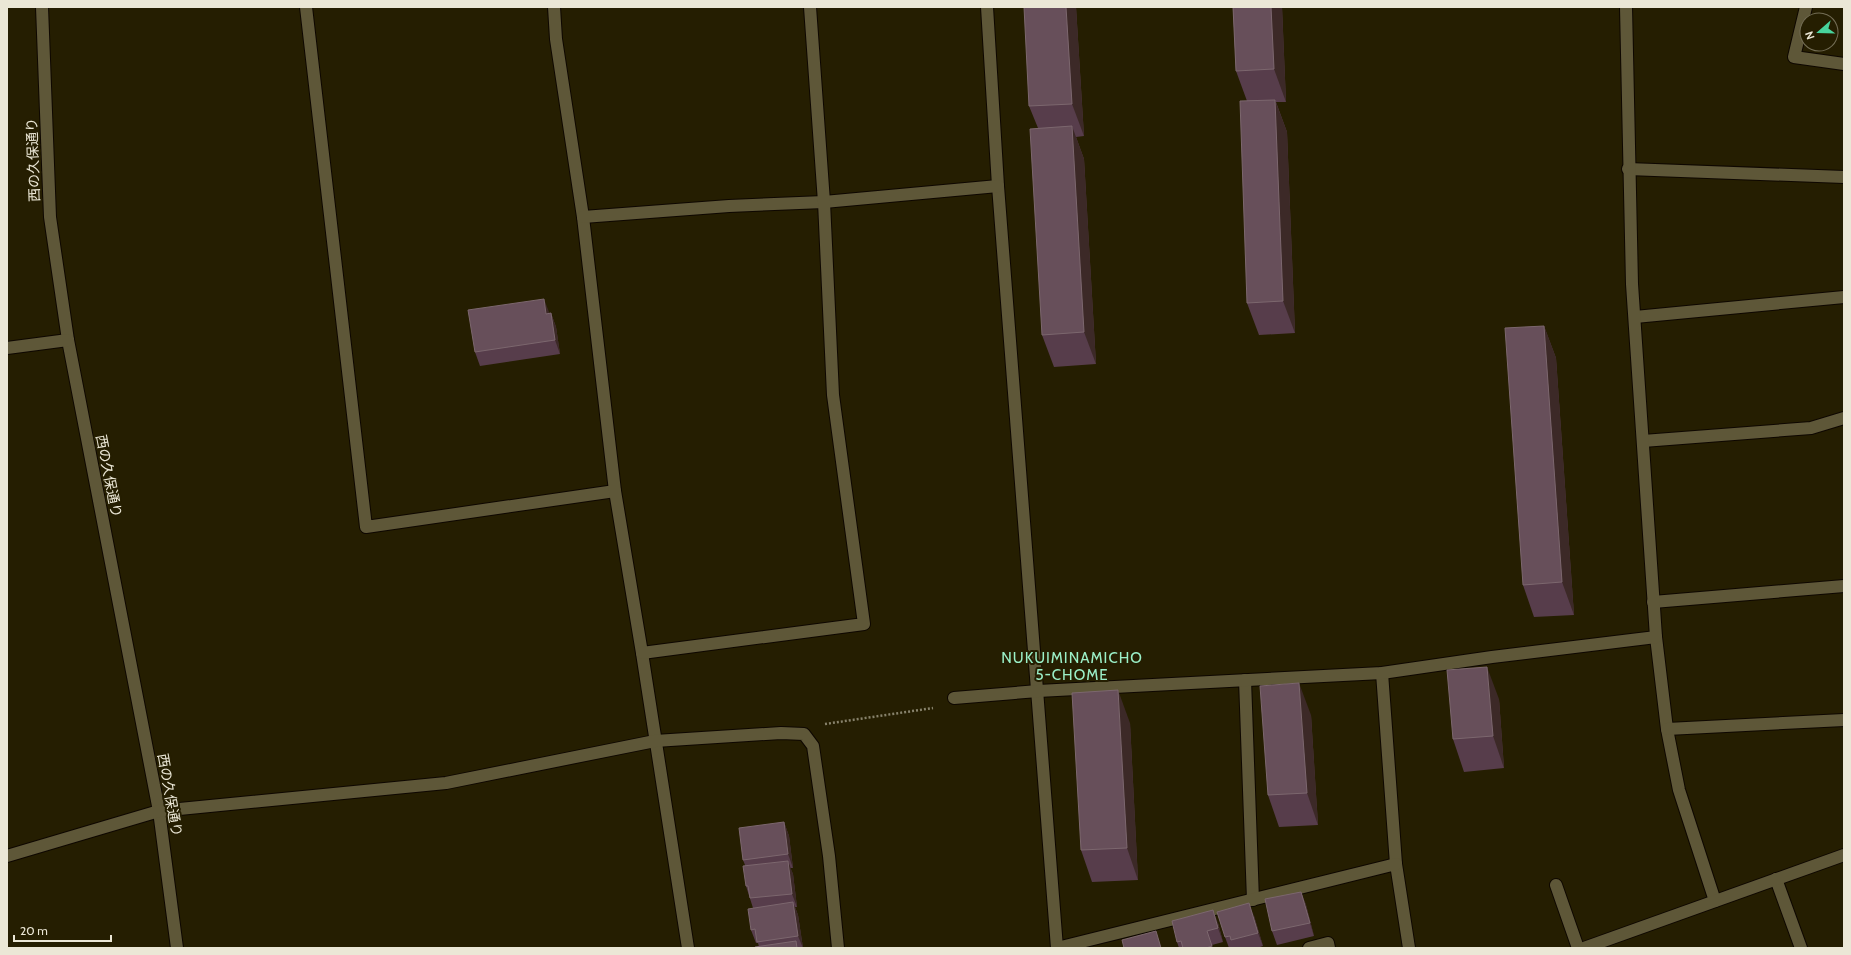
<svg xmlns="http://www.w3.org/2000/svg" width="1851" height="955" font-family="Cabin,'Noto Sans JP',sans-serif">
	<rect width="100%" height="100%" fill="#251e01"/>
	<g fill="none" stroke-linecap="round" stroke-linejoin="round">
		<defs>
			<g id="minor">
				<polyline points="42,7 50,217 68,340 159,811 177,948"/>
				<polyline points="306,7 366,527 615,491"/>
				<polyline points="554,7 556,39 583,217 615,491 642,653 688,948"/>
				<polyline points="987,7 998,186 1057,948"/>
				<polyline points="1806,7 1794,57 1844,64"/>
				<polyline points="1628,169 1844,177"/>
				<polyline points="583,217 729,206 824,202 998,186"/>
				<polyline points="1635,317 1844,297"/>
				<polyline points="7,348 68,340"/>
				<polyline points="1643,441 1811,428 1844,418"/>
				<polyline points="1653,602 1844,586"/>
				<polyline points="1656,637 1667,729 1679,790 1715,901"/>
				<polyline points="642,653 864,624 833,395 824,202 810,7"/>
				<polyline points="1382,673 1396,864 1409,948"/>
				<polyline points="1245,680 1253,900"/>
				<polyline points="954,698 1038,691 1382,673 1492,657 1656,637 1632,284 1626,7"/>
				<polyline points="1667,729 1844,720"/>
				<polyline points="7,856 159,811 446,783 655,741 781,733 804,734 813,746 829,856 838,948"/>
				<polyline points="1776,879 1801,948"/>
				<polyline points="1556,885 1578,948"/>
				<polyline points="1057,948 1396,864"/>
				<polyline points="1309,948 1328,943 1329,948"/>
				<polyline points="1584,948 1844,855"/>
			</g>
		</defs>
		<use href="#minor" stroke="#0e0700" stroke-width="14"/>
		<polyline stroke="#87826b" stroke-width="2.5" stroke-dasharray="2 2" stroke-linecap="butt" points="825,724 933,708"/>
		<use href="#minor" stroke="#5e5738" stroke-width="12"/>
	</g>
	<g fill="#573d4b">
		<polygon points="1076,7 1084,136 1076,137 1084,159 1096,364 1054,367 1042,335 1038,128 1029,106"/>
		<polygon points="1233,7 1282,7 1286,102 1276,102 1287,132 1295,333 1259,335 1247,303 1247,101 1236,71"/>
		<polygon points="549,313 551,313 556,327 560,354 480,366 475,352"/>
		<polygon points="1544,326 1556,358 1574,615 1534,617 1523,585"/>
		<polygon points="1499,699 1504,768 1464,772 1453,739"/>
		<polygon points="1311,715 1318,825 1279,827 1268,795"/>
		<polygon points="1130,723 1138,880 1092,882 1081,850"/>
		<polygon points="784,822 789,836 793,868 790,868 793,874 797,907 795,907 798,915 803,948 755,948 759,947 758,943 756,943 751,930 753,908 746,886 745,865 743,860"/>
		<polygon points="1301,892 1306,905 1314,936 1277,945 1272,931"/>
		<polygon points="1254,916 1263,946 1257,948 1229,948 1225,937"/>
		<polygon points="1218,923 1223,942 1212,945 1213,948 1179,948 1177,942"/>
	</g>
	<g fill="#3c2927">
		<polygon points="1066,7 1076,7 1084,136 1072,104"/>
		<polygon points="1271,7 1282,7 1286,102 1274,69"/>
		<polygon points="1275,100 1287,132 1295,333 1283,301"/>
		<polygon points="1072,126 1084,159 1096,364 1084,332"/>
		<polygon points="544,299 549,312 551,327 546,314"/>
		<polygon points="551,313 556,327 560,354 555,340"/>
		<polygon points="1544,326 1556,358 1574,615 1562,582"/>
		<polygon points="1487,667 1499,699 1504,768 1493,736"/>
		<polygon points="1299,683 1311,715 1318,825 1307,793"/>
		<polygon points="1118,690 1130,723 1138,880 1127,848"/>
		<polygon points="784,822 789,836 793,868 788,854"/>
		<polygon points="788,861 793,874 797,907 792,894"/>
		<polygon points="1301,892 1306,905 1314,936 1310,923"/>
		<polygon points="793,902 798,915 803,948 798,936"/>
		<polygon points="1249,903 1254,916 1263,946 1258,933"/>
		<polygon points="1213,910 1218,923 1223,942 1218,928"/>
	</g>
	<g fill="#674f5a" stroke="#7c676e">
		<polygon points="1024,7 1066,7 1072,104 1029,106"/>
		<polygon points="1233,7 1271,7 1274,69 1236,71"/>
		<polygon points="1275,100 1283,301 1247,303 1240,101"/>
		<polygon points="1072,126 1084,332 1042,335 1030,129"/>
		<polygon points="544,299 546,314 551,313 555,340 475,352 468,310"/>
		<polygon points="1544,326 1562,582 1523,585 1505,328"/>
		<polygon points="1487,667 1493,736 1453,739 1447,670"/>
		<polygon points="1299,683 1307,793 1268,795 1260,686"/>
		<polygon points="1118,690 1127,848 1081,850 1072,693"/>
		<polygon points="784,822 788,854 743,860 739,828"/>
		<polygon points="788,861 792,894 750,898 748,886 746,886 743,866"/>
		<polygon points="1301,892 1310,923 1272,931 1265,899"/>
		<polygon points="793,902 798,936 757,942 755,929 751,930 748,909"/>
		<polygon points="1249,903 1258,933 1231,940 1230,936 1225,937 1217,912"/>
		<polygon points="1213,910 1218,928 1207,931 1212,946 1206,948 1183,948 1181,941 1177,942 1172,921"/>
		<polygon points="1156,931 1161,948 1124,948 1122,940"/>
		<polygon points="796,941 797,948 755,948 755,947"/>
	</g>
	<g text-anchor="middle" stroke-width="4" stroke-linejoin="round" paint-order="stroke">
		<g font-size="14" fill="#ebe7d6" stroke="#251e01">
			<text transform="translate(33 160) rotate(-92)" y="5">西の久保通り</text>
			<text transform="translate(109 476) rotate(79)" y="5">西の久保通り</text>
			<text transform="translate(170 795) rotate(80)" y="5">西の久保通り</text>
		</g>
		<g font-size="15" letter-spacing="1" fill="#9bf0c8" stroke="#251e01">
			<text x="1072" y="663">NUKUIMINAMICHO<tspan x="1072" dy="17">5-CHOME</tspan></text>
		</g>
	</g>
	<rect width="1851" height="955" fill="none" stroke="#ebe7d6" stroke-width="16"/>
	<g transform="translate(1819 32) rotate(250)"><circle r="19" fill="#251e01" stroke="#746e56"/>
	<path d="M0-3L7 15L0 10L-7 15Z" fill="#48d49d"/>
	<text y="-6" font-size="11" font-weight="bold" text-anchor="middle" fill="#ebe7d6">N</text>
	</g>
	<path d="M14 935v6h97v-6" fill="none" stroke="#ebe7d6" stroke-width="2"/>
	<text x="20" y="935" font-size="12" fill="#ebe7d6" stroke="#251e01" stroke-width="3" paint-order="stroke">20 m</text>
</svg>
